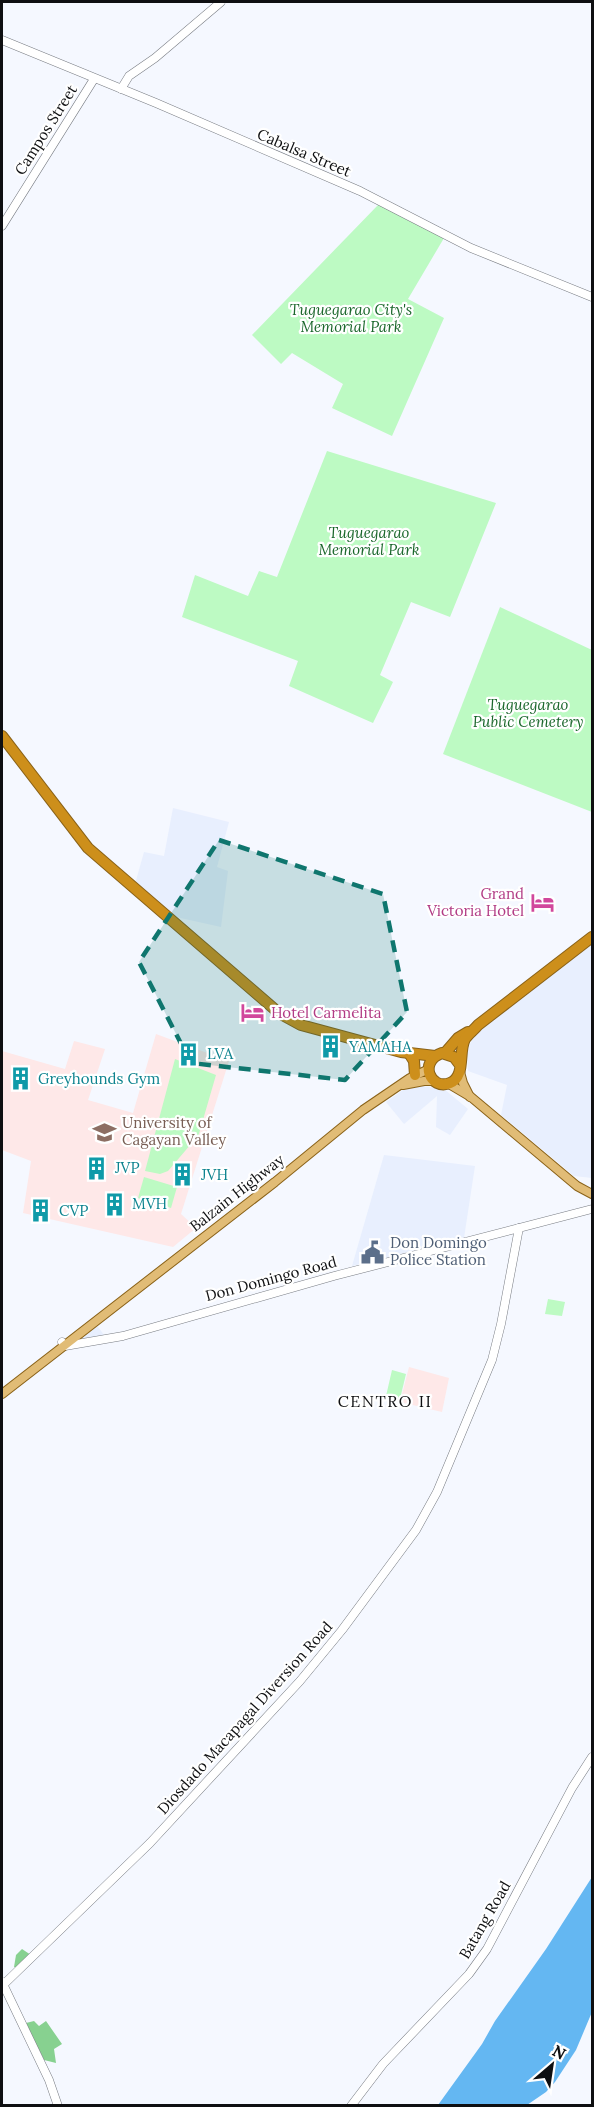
<svg xmlns="http://www.w3.org/2000/svg" width="594" height="2107" font-family="Lora,serif">
	<rect width="100%" height="100%" fill="#f5f8ff"/>
	<g fill="#e8effe">
		<polygon points="173,808 229,822 217,867 228,871 221,927 176,917 135,884 144,852 164,856"/>
		<polygon points="590,945 592,946 592,1178 574,1176 501,1115 507,1085 468,1071 467,1054 470,1044 474,1036 484,1026"/>
		<polygon points="421,1086 444,1089 468,1109 450,1135 436,1127 437,1096 404,1124 386,1102 403,1090"/>
		<polygon points="384,1155 475,1166 464,1238 352,1266"/>
		<polygon points="96,1324 104,1335 81,1340 79,1337"/>
	</g>
	<g fill="#fee8e8">
		<polygon points="156,1034 229,1061 181,1214 196,1228 173,1247 23,1213 31,1161 2,1150 2,1051 65,1069 74,1041 105,1049 88,1100 133,1113"/>
		<polygon points="409,1367 449,1378 442,1412 400,1402"/>
	</g>
	<g fill="#bdfac3">
		<polygon points="379,204 444,238 408,299 444,318 392,436 332,408 343,384 292,353 281,364 252,335"/>
		<polygon points="327,451 496,503 450,617 411,602 380,675 393,682 373,723 289,686 298,661 182,617 195,575 248,596 259,571 277,577"/>
		<polygon points="500,607 592,650 592,812 443,754"/>
		<polygon points="175,1059 216,1075 196,1144 191,1144 168,1171 160,1174 145,1171"/>
		<polygon points="144,1177 177,1187 171,1208 138,1198"/>
		<polygon points="548,1299 565,1302 562,1316 545,1314"/>
		<polygon points="392,1370 406,1374 400,1399 386,1396"/>
	</g>
	<g fill="#87d190">
		<polygon points="22,1949 31,1955 19,1969 14,1967 16,1955"/>
		<polygon points="34,2021 39,2026 46,2021 62,2044 54,2049 56,2063 44,2060 26,2023"/>
	</g>
	<polygon fill="#64b7f2" points="592,1877 592,2012 576,2050 555,2082 546,2092 527,2105 438,2105 482,2044 495,2021 546,1949"/>
	<g fill="none" stroke-linecap="round" stroke-linejoin="round">
		<defs>
			<g id="secondary">
				<polyline points="2,40 156,103 360,191 471,248 592,297"/>
				<polyline points="121,89 129,76 155,58 221,2"/>
				<polyline points="2,226 94,79"/>
				<polyline points="62,1342 65,1346 123,1336 334,1276 592,1209"/>
				<polyline points="2,1982 49,2080 58,2106"/>
				<polyline points="2,1986 150,1843 300,1681 342,1630 416,1530 437,1492 492,1360 501,1324 519,1228"/>
				<polyline points="351,2106 383,2064 469,1974 487,1949 572,1788 592,1757"/>
			</g>
			<g id="primary">
				<polyline points="460,1072 463,1083 470,1097"/>
				<polyline points="449,1084 471,1097 577,1186 592,1194"/>
				<polyline points="403,1085 424,1081 435,1081"/>
				<polyline points="2,1394 275,1182 363,1110 410,1078 429,1069"/>
			</g>
			<g id="highway">
				<polyline points="2,736 88,848 279,1013 301,1025 401,1052 435,1056"/>
				<polyline points="409,1053 414,1061 415,1075"/>
				<polyline points="445,1053 458,1038 468,1032"/>
				<path d="M460,1065L454,1057L442,1053C418,1061 430,1091 450,1083C466,1077 458,1052 465,1039C468,1034 474,1030 478,1025L592,937"/>
			</g>
		</defs>
		<use href="#secondary" stroke="#787c83" stroke-width="9"/>
		<use href="#primary" stroke="#8a6218" stroke-width="10"/>
		<use href="#highway" stroke="#8a6218" stroke-width="12"/>
		<use href="#secondary" stroke="#fff" stroke-width="8"/>
		<use href="#primary" stroke="#e1bc76" stroke-width="8"/>
		<use href="#highway" stroke="#cd8f1b" stroke-width="10"/>
	</g>
	<path fill="#0f766e" fill-opacity="0.2" stroke="#0f766e" stroke-width="4.5" stroke-dasharray="12 8" stroke-linejoin="round" d="M219,840L383,894L407,1012L345,1080L191,1063L139,962Z"/>
	<defs>
		<symbol id="hotel-bare" viewBox="-9 -9 18 18"><path d="M-6-4.5h1.5V1H6V5H4.5V3h-9V5H-6ZM-4 0a1.8 1.8 0 1 1 3.6 0ZM.5 0V-2.5h3Q6-2.5 6 0Z" fill="#d1479c" stroke="#fff" stroke-width="2.5" paint-order="stroke"/></symbol>
		<symbol id="building-bare" viewBox="-9 -9 18 18"><path d="M-4-6H4V6H1V3H-1V6H-4ZM-2.5-4.3h1.7v1.8h-1.7ZM.8-4.3h1.7v1.8H.8ZM-2.5-1h1.7V.8h-1.7ZM.8-1h1.7V.8H.8Z" fill="#0f9aa8" stroke="#fff" stroke-width="2.5" paint-order="stroke"/></symbol>
		<symbol id="university-bare" viewBox="-9 -9 18 18"><path d="M0-5L7-2L0 1L-7-2ZM-4 1L0 2.5L4 1V4Q0 6-4 4Z" fill="#8d6e63" stroke="#fff" stroke-width="2.5" paint-order="stroke"/></symbol>
		<symbol id="civic-bare" viewBox="-9 -9 18 18"><path d="M-.6-6.5H3V-4.5H.6V-3L4-1V1h2V6H-6V1h2V-1L-.6-3ZM-1.2 2.5V6h2.4V2.5Z" fill="#5c6f8a" stroke="#fff" stroke-width="2.5" paint-order="stroke"/></symbol>
	</defs>
	<g fill-rule="evenodd">
		<use href="#hotel-bare" x="526" y="886" width="33" height="33"/>
		<use href="#hotel-bare" x="236" y="996" width="33" height="33"/>
		<use href="#building-bare" x="314" y="1030" width="33" height="33"/>
		<use href="#building-bare" x="172" y="1038" width="33" height="33"/>
		<use href="#building-bare" x="4" y="1062" width="33" height="33"/>
		<use href="#university-bare" x="88" y="1116" width="33" height="33"/>
		<use href="#building-bare" x="80" y="1152" width="33" height="33"/>
		<use href="#building-bare" x="166" y="1158" width="33" height="33"/>
		<use href="#building-bare" x="98" y="1188" width="33" height="33"/>
		<use href="#building-bare" x="24" y="1194" width="33" height="33"/>
		<use href="#civic-bare" x="356" y="1236" width="33" height="33"/>
	</g>
	<g text-anchor="middle" stroke-width="4.5" stroke-linejoin="round" paint-order="stroke">
		<g font-size="15" fill="#0e0f11" stroke="#fff">
			<text transform="translate(46 130) rotate(-58)" y="5">Campos Street</text>
			<text transform="translate(304 153) rotate(23)" y="5">Cabalsa Street</text>
			<text transform="translate(237 1193) rotate(-38)" y="5">Balzain Highway</text>
			<text transform="translate(271 1279) rotate(-15)" y="5">Don Domingo Road</text>
			<text transform="translate(245 1718) rotate(-48)" y="5">Diosdado Macapagal Diversion Road</text>
			<text transform="translate(485 1920) rotate(-60)" y="5">Batang Road</text>
		</g>
		<g font-size="15" font-style="italic" fill="#1a672b" stroke="#fff">
			<text x="351" y="315">Tuguegarao City's<tspan x="351" dy="17">Memorial Park</tspan></text>
			<text x="369" y="538">Tuguegarao<tspan x="369" dy="17">Memorial Park</tspan></text>
			<text x="528" y="710">Tuguegarao<tspan x="528" dy="17">Public Cemetery</tspan></text>
		</g>
		<g font-size="15" fill="#b23c85" stroke="#fff" text-anchor="end">
			<text x="524" y="899">Grand<tspan x="524" dy="17">Victoria Hotel</tspan></text>
			<text x="271" y="1018" text-anchor="start">Hotel Carmelita</text>
		</g>
		<g font-size="15" fill="#0d838f" stroke="#fff" text-anchor="start">
			<text x="349" y="1052">YAMAHA</text>
			<text x="207" y="1059">LVA</text>
			<text x="38" y="1084">Greyhounds Gym</text>
			<text x="115" y="1173">JVP</text>
			<text x="201" y="1180">JVH</text>
			<text x="132" y="1209">MVH</text>
			<text x="59" y="1216">CVP</text>
		</g>
		<g font-size="15" fill="#785e54" stroke="#fff" text-anchor="start">
			<text x="122" y="1128">University of<tspan x="122" dy="17">Cagayan Valley</tspan></text>
		</g>
		<g font-size="15" fill="#4e5e75" stroke="#fff" text-anchor="start">
			<text x="390" y="1248">Don Domingo<tspan x="390" dy="17">Police Station</tspan></text>
		</g>
		<g font-size="16" letter-spacing="1.5" fill="#0e0f11" stroke="#fff">
			<text x="385" y="1407">CENTRO II</text>
		</g>
	</g>
	<rect width="594" height="2107" fill="none" stroke="#0e0f11" stroke-width="6"/>
	<g transform="translate(552 2065) rotate(29)" stroke="#ffffff" stroke-width="4.5" paint-order="stroke">
	<path d="M0-4.5L10 22L0 15L-10 22Z" fill="#0e0f11"/>
	<text y="-9" font-size="16" font-weight="bold" text-anchor="middle" fill="#0e0f11">N</text>
	</g>
</svg>
